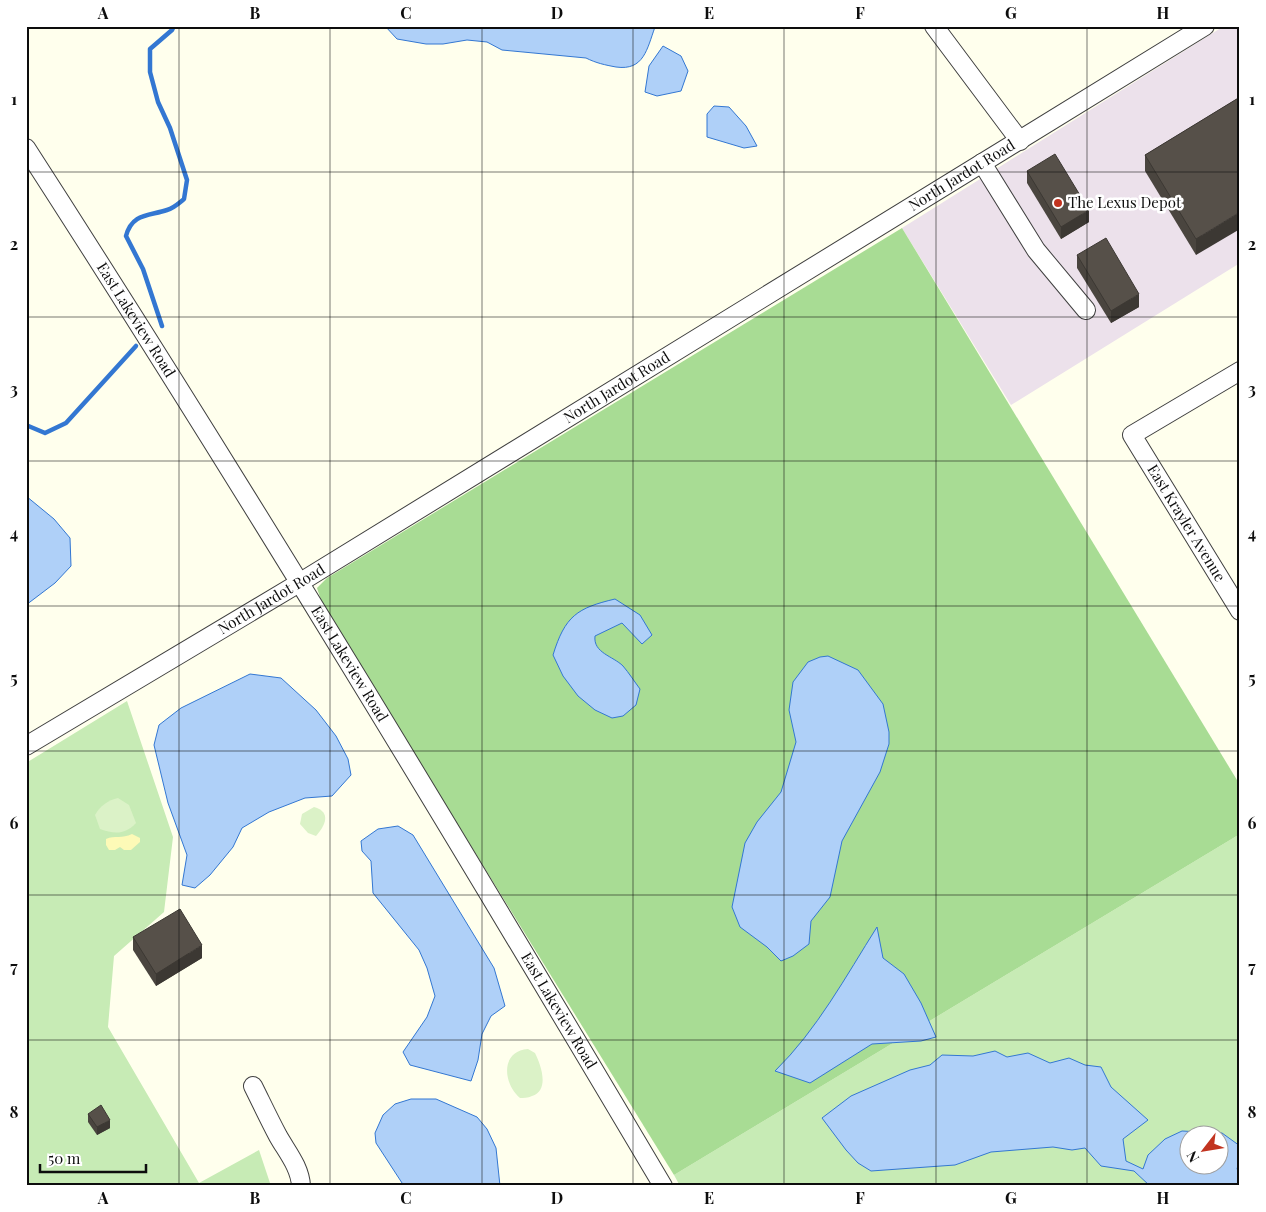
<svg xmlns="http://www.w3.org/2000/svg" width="1266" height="1212" font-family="'Playfair Display',serif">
	<rect width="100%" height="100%" fill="#ffffed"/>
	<polygon fill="#ece1eb" points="1224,26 1240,26 1240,263 1011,405 902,228"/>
	<g fill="#c7ebb5" fill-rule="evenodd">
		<polygon points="127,701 173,837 164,912 114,956 108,1027 199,1183 259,1150 271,1186 26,1186 26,763"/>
		<path d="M1240,834V1186H680L674,1175ZM1188,1134H1218V1164H1188Z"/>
	</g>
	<polygon fill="#a8dc94" points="902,228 1240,785 1240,834 674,1175 323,606 317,588 327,578"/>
	<path fill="#fdfab7" d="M132,834L140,838V842L131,850H124L120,847L115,850H109L106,845V839C115,835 122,839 132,834Z"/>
	<g fill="#dbf2c7">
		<path d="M118,798L129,805L136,823C125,835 114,834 100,829L95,815C100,806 108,800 118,798Z"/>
		<path d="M314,807C332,812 325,826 316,836L308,833L300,824L302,814Z"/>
		<path d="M528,1049L535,1053C541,1065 550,1090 532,1096C528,1098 523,1098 520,1098C503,1084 500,1051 528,1049Z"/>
	</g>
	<g fill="#afd0f8" stroke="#3377d2" fill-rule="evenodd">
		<path d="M385,26H653L655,27C647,49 644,71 616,67C605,65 596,63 586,58L502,50L487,42L467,40L443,44H426L397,39Z"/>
		<polygon points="663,46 681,56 688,71 681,91 657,96 645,92 649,66"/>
		<polygon points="714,106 729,107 746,126 757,146 744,148 707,137 707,114"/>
		<polygon points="26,496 54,519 70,538 71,566 55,583 26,605"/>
		<path d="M615,599L640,615L652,635L642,644L622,623L595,636C593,653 613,656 623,666C629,673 634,681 640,689L636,705L623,716L612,718L595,710L578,696L563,676L553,655C565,616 577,608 615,599Z"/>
		<polygon points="828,656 858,670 883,704 889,732 889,744 880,772 842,841 830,897 811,921 809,944 793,956 781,961 767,947 740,927 732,907 745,843 757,822 781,792 796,742 789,710 793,682 808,662 820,657"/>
		<polygon points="250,674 281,678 316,710 336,736 348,759 351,775 332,796 305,798 269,812 242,828 233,847 210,875 195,888 182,885 187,855 168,803 154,745 159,725 181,708"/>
		<polygon points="398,826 413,835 494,968 505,1006 491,1016 482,1034 478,1060 471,1081 410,1065 403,1052 427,1017 435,996 427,968 419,950 373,893 371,861 362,851 361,841 378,829"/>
		<path d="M877,927L883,958L904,974L921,1003L936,1037L921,1041L872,1044L810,1083L775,1071C817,1030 846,976 877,927Z"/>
		<path d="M995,1051L1007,1057L1028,1053L1050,1063L1069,1058L1085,1065L1101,1067L1111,1087L1148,1120L1123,1139L1126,1161L1143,1169L1148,1155L1165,1139L1182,1131L1222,1133L1240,1146V1158L1237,1169L1240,1173V1181L1233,1186H1150L1134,1171L1101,1166L1085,1148L1072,1150L1053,1147L991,1152L955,1165L871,1171L858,1163L846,1150L822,1118L851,1096L910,1070L930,1065L942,1055L973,1056ZM1188,1134H1218V1164H1188Z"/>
		<polygon points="411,1099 436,1099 477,1117 487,1129 496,1148 500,1186 404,1186 376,1143 375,1133 383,1115 395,1104"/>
	</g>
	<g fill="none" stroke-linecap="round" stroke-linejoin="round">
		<g stroke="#3377d2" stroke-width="4.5">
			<path d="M162,326L143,269L126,236C132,213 149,216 167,210C174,208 179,203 184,199L187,180L170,128L158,102L150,72V49L172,30L174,26"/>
			<polyline points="26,425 45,433 66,423 136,346"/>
		</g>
		<defs>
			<g id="minor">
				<polyline points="934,26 1020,141"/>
				<path id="s1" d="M26,148C246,489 456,837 663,1186"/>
				<polyline points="982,163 1036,250 1086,310"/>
				<path id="s2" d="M1240,371L1132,435L1240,611"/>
				<path id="s3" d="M26,746L299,583L1205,26"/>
				<path d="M253,1086C261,1102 269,1119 278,1136C287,1152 300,1167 301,1186"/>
			</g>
		</defs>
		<use href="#minor" stroke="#404040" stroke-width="20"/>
		<use href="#minor" stroke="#fff" stroke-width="18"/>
	</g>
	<g fill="#4a453f">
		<polygon points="1240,97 1196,255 1145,171 1145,155"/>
		<polygon points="1027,171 1089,222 1061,239 1027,183"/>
		<polygon points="1077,255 1139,307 1111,323 1077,268"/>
		<polygon points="133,937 202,958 156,986 133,950"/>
		<polygon points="88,1114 110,1128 97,1135 88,1122"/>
	</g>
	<g fill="#3c3833">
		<polygon points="1089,210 1089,222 1061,239 1061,227"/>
		<polygon points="1240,212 1240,229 1196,255 1196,239"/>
		<polygon points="1139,294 1139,307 1111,323 1111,311"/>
		<polygon points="202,945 202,958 156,986 156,974"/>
		<polygon points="110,1120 110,1128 97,1135 97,1127"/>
	</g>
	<g fill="#565049" stroke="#3c3833">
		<polygon points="1240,97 1240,212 1196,239 1145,155"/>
		<polygon points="1055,154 1089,210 1061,227 1027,171"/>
		<polygon points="1106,238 1139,294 1111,311 1077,255"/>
		<polygon points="180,909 202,945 156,974 133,937"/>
		<polygon points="101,1105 110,1120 97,1127 88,1114"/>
	</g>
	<path fill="none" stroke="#0d0d0d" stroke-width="1" stroke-opacity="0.55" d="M179,26V1186M330,26V1186M482,26V1186M633,26V1186M784,26V1186M936,26V1186M1087,26V1186M26,172H1240M26,317H1240M26,461H1240M26,606H1240M26,751H1240M26,895H1240M26,1040H1240"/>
	<circle fill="#c23420" stroke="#fff" stroke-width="2" cx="1058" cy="203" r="5"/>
	<g text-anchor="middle" stroke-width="5" stroke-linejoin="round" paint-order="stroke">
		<g font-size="15" fill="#0d0d0d" stroke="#fff">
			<text dy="5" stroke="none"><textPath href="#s3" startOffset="1096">North Jardot Road</textPath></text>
			<text dy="5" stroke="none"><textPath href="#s1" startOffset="204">East Lakeview Road</textPath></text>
			<text dy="5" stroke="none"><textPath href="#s3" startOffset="691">North Jardot Road</textPath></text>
			<text dy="5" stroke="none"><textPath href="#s2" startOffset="229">East Krayler Avenue</textPath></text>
			<text dy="5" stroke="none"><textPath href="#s3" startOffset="286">North Jardot Road</textPath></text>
			<text dy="5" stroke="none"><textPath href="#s1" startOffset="609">East Lakeview Road</textPath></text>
			<text dy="5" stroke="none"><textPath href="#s1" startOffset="1014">East Lakeview Road</textPath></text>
		</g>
		<g font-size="15" fill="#0d0d0d" stroke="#fff" text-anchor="start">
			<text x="1068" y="208">The Lexus Depot</text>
		</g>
	</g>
	<rect width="1266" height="1212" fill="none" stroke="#ffffff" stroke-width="55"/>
	<g transform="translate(1204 1150) rotate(239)"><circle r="24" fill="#ffffff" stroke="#9e9e9e"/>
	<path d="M0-4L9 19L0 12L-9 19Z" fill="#c23420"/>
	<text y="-8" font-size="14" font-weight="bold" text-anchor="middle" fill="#0d0d0d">N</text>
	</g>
	<path d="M40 1164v8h106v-8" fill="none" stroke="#0d0d0d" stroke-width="2.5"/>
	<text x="48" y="1164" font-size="15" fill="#0d0d0d" stroke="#ffffff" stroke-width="4" paint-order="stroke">50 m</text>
	<rect x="28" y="28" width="1210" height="1156" fill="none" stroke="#0d0d0d" stroke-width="2"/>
	<g font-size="16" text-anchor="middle" font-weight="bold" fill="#0d0d0d">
		<text x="103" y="19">A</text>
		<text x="255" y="19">B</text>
		<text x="406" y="19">C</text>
		<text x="557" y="19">D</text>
		<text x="709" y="19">E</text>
		<text x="860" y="19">F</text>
		<text x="1011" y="19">G</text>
		<text x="1163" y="19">H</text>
		<text x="14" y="105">1</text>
		<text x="1252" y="105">1</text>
		<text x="14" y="250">2</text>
		<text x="1252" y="250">2</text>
		<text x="14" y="395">3</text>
		<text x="1252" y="395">3</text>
		<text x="14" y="539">4</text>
		<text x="1252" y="539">4</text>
		<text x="14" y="684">5</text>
		<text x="1252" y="684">5</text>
		<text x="14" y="829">6</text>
		<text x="1252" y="829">6</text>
		<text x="14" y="973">7</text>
		<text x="1252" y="973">7</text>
		<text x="14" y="1118">8</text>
		<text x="1252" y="1118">8</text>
		<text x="103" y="1204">A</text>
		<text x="255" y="1204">B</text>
		<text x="406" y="1204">C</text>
		<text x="557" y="1204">D</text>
		<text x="709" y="1204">E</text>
		<text x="860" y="1204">F</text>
		<text x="1011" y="1204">G</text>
		<text x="1163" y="1204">H</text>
	</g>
</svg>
